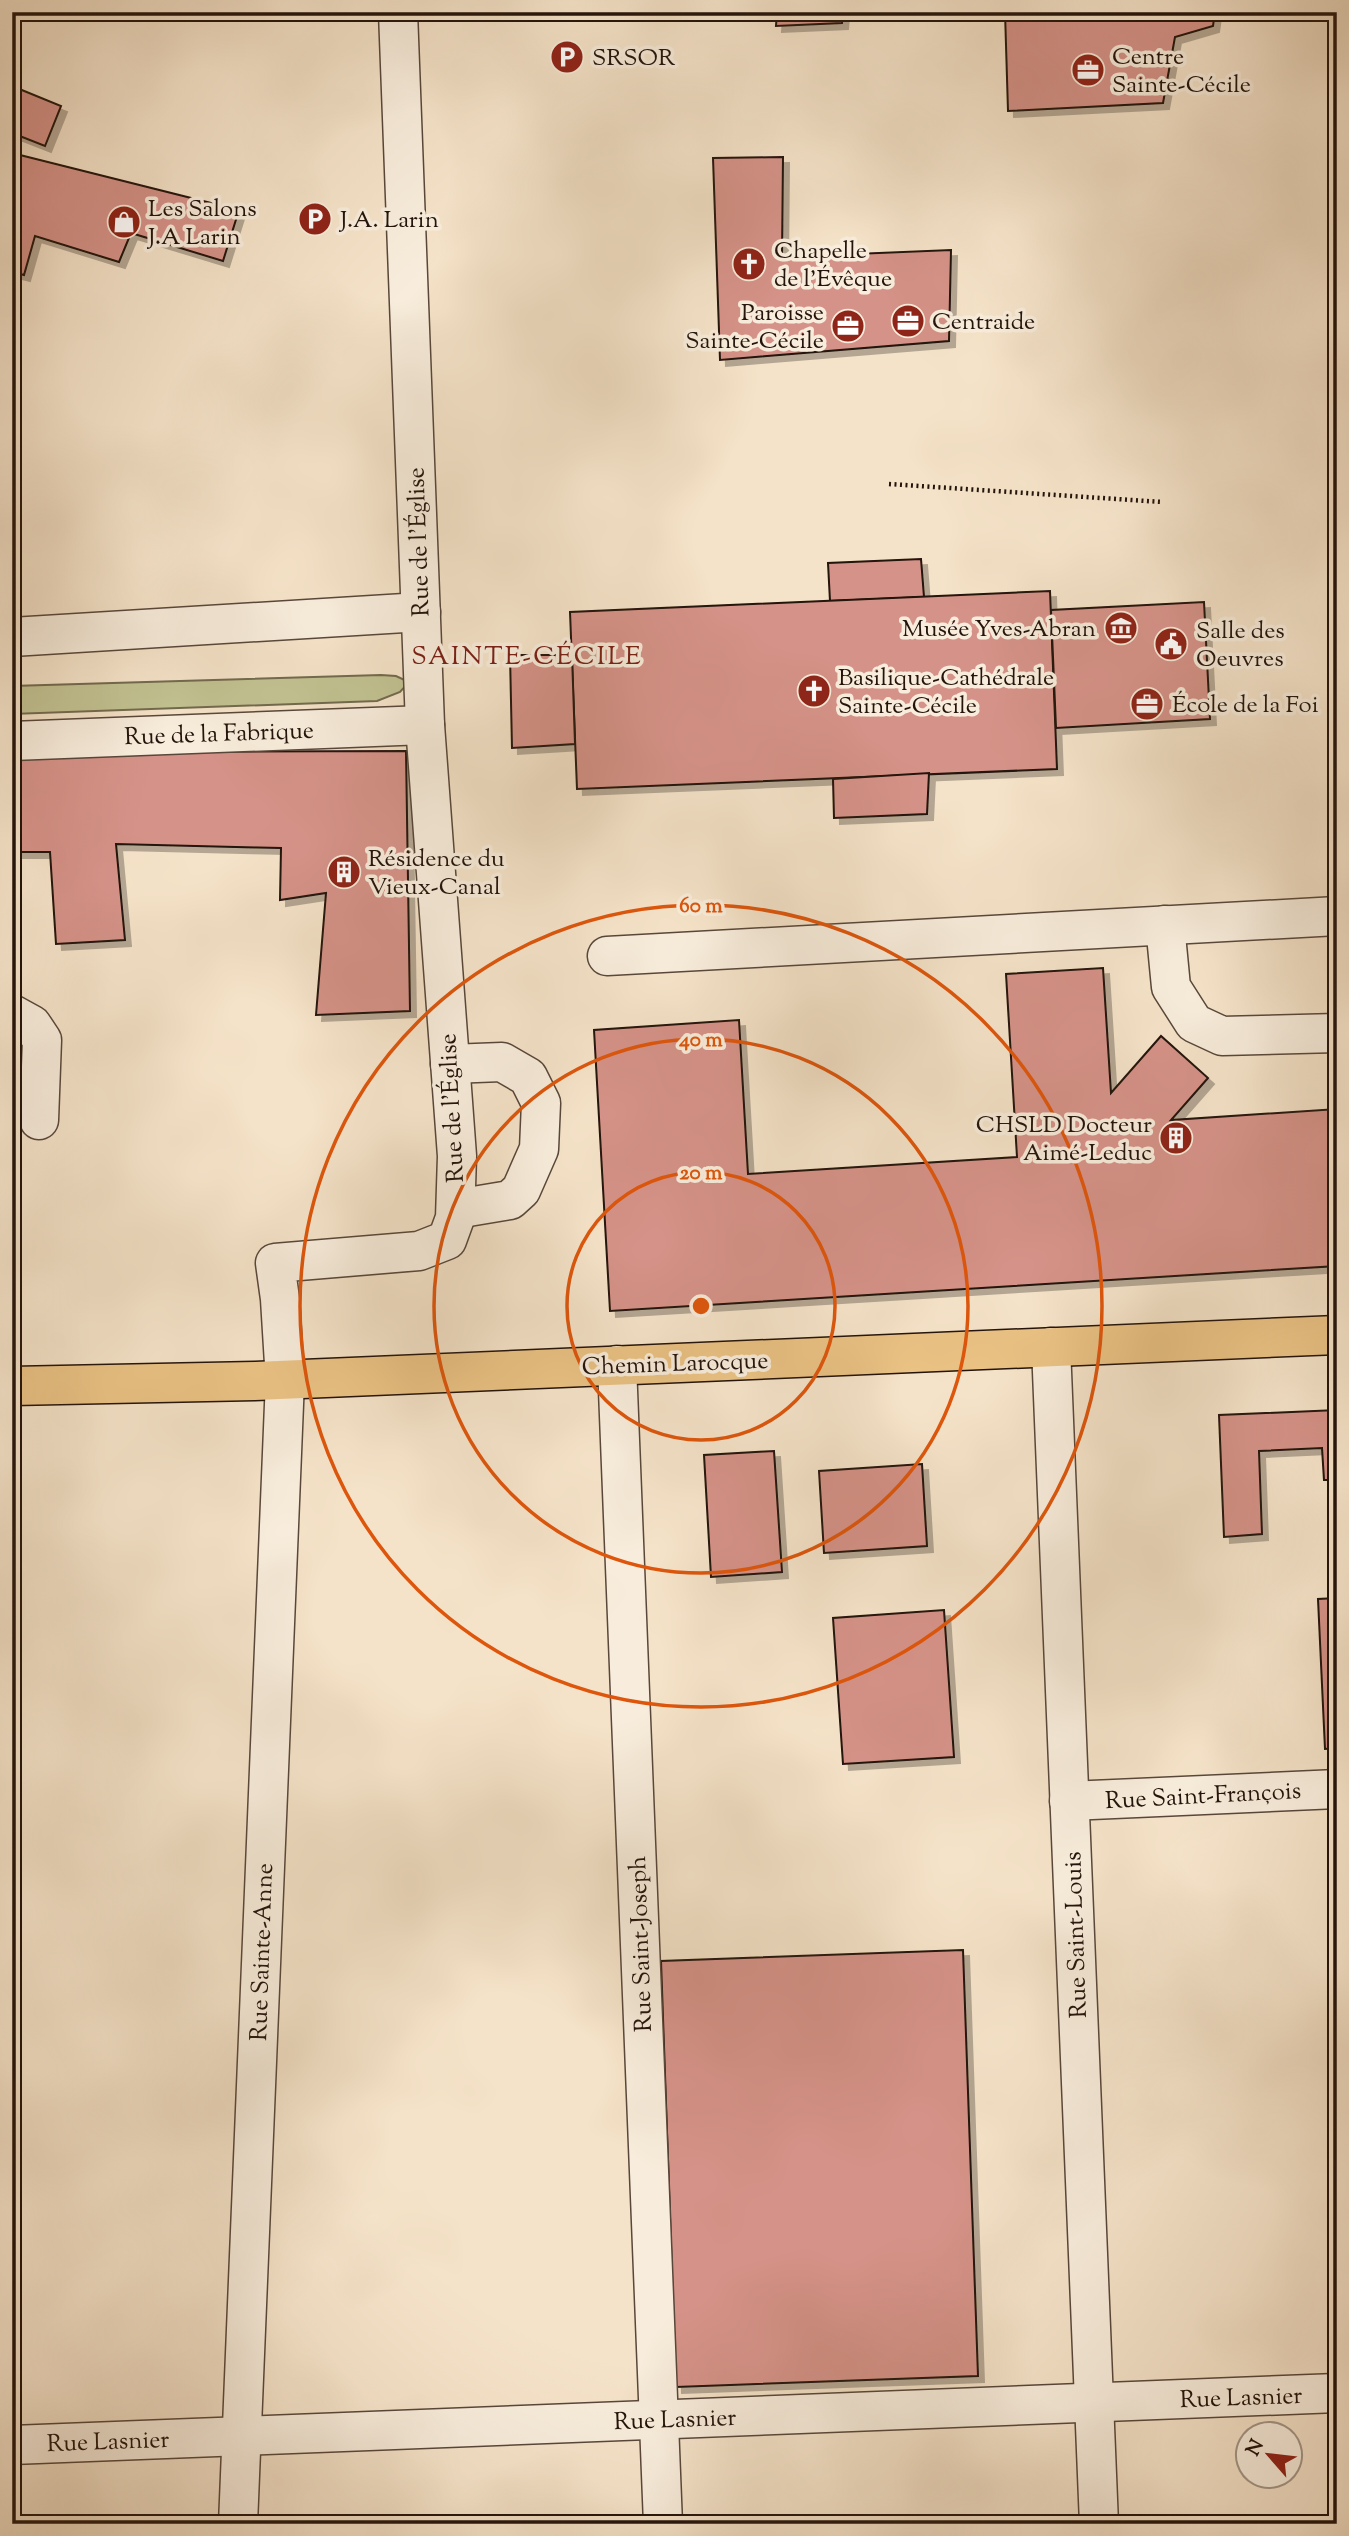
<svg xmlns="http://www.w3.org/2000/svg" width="1349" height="2536" font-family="'Sorts Mill Goudy',serif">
	<defs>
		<filter id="shadow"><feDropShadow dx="6" dy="6" stdDeviation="0" flood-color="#0004"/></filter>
	</defs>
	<rect width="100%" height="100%" fill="#f5e3c9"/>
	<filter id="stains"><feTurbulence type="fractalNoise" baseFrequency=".00286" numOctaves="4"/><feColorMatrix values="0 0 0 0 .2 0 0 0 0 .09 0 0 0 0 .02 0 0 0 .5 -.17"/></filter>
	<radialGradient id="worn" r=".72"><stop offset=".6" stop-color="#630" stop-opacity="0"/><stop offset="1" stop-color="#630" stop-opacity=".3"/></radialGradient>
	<polygon fill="#c2c292" stroke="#726a4e" stroke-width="2" points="381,675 396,676 409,682 400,692 377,701 12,714 12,686"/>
	<g fill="#d59288" stroke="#23130b" stroke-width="2" filter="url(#shadow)">
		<polygon points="777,12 843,12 842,23 776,26"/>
		<polygon points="1005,12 1215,12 1213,26 1175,37 1163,103 1008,111"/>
		<polygon points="12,86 61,106 45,146 12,133"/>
		<polygon points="12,153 239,210 223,261 131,233 119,262 35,236 24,275 12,272"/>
		<polygon points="783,157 782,257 951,250 949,341 720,360 713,158"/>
		<polygon points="921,559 924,597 830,601 828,563"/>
		<polygon points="1050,591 1057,769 577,789 570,612"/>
		<polygon points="1204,602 1210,719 1056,728 1051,610"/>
		<polygon points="510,655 572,655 575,744 512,748"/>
		<polygon points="406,751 410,1011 316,1015 326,893 280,900 281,848 116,844 125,940 56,944 50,852 12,852 12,752"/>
		<polygon points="929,773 927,814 834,818 833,779"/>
		<polygon points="1103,968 1111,1093 1161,1036 1208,1078 1171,1120 1337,1109 1337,1266 610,1311 594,1030 739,1020 748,1174 1017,1157 1006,974"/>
		<polygon points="1337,1410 1337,1480 1324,1480 1322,1448 1259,1451 1262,1534 1224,1537 1219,1415"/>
		<polygon points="774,1451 782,1572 711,1577 704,1455"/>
		<polygon points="922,1464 927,1546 824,1553 819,1471"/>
		<polygon points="1337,1598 1337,1748 1325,1749 1318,1599"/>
		<polygon points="944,1610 954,1757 843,1764 833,1618"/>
		<polygon points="963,1950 978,2376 676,2387 661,1961"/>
	</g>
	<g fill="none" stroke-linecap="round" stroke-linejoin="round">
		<defs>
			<g id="minor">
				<polyline points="12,637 421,612"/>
				<polyline points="12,741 425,725"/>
				<polyline points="1165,925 1171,987 1194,1023 1222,1036 1337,1033"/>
				<polyline points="607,956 1337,916"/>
				<polyline points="12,1014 32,1025 42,1040 39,1120"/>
				<polyline points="450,1064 502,1062 528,1077 541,1103 539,1149 521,1190 510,1200 456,1209"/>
				<polyline points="1051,1347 1099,2524"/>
				<polyline points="617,1365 663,2524"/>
				<polyline points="1069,1801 1337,1789"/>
				<polyline points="12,2445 1337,2393"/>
				<polyline points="238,2524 285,1380 280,1299 275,1263 419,1251 447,1240 455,1218 457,1156 425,725 398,12"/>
			</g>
			<polyline id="major" points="12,1386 255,1381 1337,1335"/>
		</defs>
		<use href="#minor" stroke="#58473a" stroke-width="41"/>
		<use href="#major" stroke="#23130b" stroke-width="41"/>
		<polyline stroke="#23130b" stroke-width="4.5" stroke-dasharray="2 3.5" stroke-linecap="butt" points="889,484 1162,502"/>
		<use href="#minor" stroke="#f8eddc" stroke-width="38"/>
		<use href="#major" stroke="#eac284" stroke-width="38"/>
	</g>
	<g fill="none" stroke="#de560c" stroke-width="3.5">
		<circle cx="701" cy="1306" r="134"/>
		<circle cx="701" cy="1306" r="267"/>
		<circle cx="701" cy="1306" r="401"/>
	</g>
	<defs>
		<symbol id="parking-disc" viewBox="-11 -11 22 22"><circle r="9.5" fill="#8f2418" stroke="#f8eddc"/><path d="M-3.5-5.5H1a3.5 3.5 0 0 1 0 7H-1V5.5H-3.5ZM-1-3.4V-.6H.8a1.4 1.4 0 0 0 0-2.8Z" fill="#fff"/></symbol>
		<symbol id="office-disc" viewBox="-11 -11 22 22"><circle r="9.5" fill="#8f2418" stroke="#f8eddc"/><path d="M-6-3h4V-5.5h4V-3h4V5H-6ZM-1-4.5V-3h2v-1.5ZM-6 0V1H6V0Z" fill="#fff"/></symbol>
		<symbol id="shop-disc" viewBox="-11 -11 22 22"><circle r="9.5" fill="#8f2418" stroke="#f8eddc"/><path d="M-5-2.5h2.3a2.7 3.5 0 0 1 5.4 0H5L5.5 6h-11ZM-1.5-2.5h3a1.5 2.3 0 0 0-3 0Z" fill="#fff"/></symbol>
		<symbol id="church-disc" viewBox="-11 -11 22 22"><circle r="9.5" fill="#8f2418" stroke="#f8eddc"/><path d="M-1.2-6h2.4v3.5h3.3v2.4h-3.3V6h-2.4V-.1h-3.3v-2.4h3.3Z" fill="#fff"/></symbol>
		<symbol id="museum-disc" viewBox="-11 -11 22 22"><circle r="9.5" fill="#8f2418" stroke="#f8eddc"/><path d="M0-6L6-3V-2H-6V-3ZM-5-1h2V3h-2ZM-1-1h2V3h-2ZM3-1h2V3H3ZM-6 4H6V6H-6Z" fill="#fff"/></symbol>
		<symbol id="civic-disc" viewBox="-11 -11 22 22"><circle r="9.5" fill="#8f2418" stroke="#f8eddc"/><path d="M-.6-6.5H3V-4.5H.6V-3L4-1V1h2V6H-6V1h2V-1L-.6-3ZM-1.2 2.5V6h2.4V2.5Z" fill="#fff"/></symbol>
		<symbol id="building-disc" viewBox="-11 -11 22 22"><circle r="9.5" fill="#8f2418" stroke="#f8eddc"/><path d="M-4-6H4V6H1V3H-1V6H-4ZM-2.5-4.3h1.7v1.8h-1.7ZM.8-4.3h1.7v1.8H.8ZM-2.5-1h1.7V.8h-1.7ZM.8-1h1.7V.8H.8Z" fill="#fff"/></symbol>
	</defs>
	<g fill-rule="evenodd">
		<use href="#parking-disc" x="548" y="38" width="38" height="38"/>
		<use href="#office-disc" x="1069" y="51" width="38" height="38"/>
		<use href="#parking-disc" x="296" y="200" width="38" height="38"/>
		<use href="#shop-disc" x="105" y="203" width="38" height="38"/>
		<use href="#church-disc" x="730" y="245" width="38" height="38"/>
		<use href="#office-disc" x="889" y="302" width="38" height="38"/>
		<use href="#office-disc" x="829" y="307" width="38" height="38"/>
		<use href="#museum-disc" x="1102" y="609" width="38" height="38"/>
		<use href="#civic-disc" x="1152" y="625" width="38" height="38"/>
		<use href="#church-disc" x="795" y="672" width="38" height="38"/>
		<use href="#office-disc" x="1128" y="685" width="38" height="38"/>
		<use href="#building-disc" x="325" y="853" width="38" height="38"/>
		<use href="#building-disc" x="1157" y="1119" width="38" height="38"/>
	</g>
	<g text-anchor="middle" stroke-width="7" stroke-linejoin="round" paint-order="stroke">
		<g font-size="24" fill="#23130b" stroke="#f8eddc" text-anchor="start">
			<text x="1112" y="64">Centre<tspan x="1112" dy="28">Sainte-Cécile</tspan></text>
			<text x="592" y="65">SRSOR</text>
			<text x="148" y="216">Les Salons<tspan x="148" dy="28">J.A Larin</tspan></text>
			<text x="340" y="227">J.A. Larin</text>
			<text x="774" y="258">Chapelle<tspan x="774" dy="28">de l'Évêque</tspan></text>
			<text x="824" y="320" text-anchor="end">Paroisse<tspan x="824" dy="28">Sainte-Cécile</tspan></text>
			<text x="932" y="329">Centraide</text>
			<text x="1096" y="636" text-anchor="end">Musée Yves-Abran</text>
			<text x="1196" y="638">Salle des<tspan x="1196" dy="28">Oeuvres</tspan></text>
			<text x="838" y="685">Basilique-Cathédrale<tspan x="838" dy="28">Sainte-Cécile</tspan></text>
			<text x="1172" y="712">École de la Foi</text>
			<text x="368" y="866">Résidence du<tspan x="368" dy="28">Vieux-Canal</tspan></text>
			<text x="1152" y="1132" text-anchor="end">CHSLD Docteur<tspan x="1152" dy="28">Aimé-Leduc</tspan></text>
		</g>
		<g font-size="24" fill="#23130b" stroke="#f8eddc">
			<text transform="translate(418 542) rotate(-92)" y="8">Rue de l'Église</text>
			<text transform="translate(219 733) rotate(-2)" y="8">Rue de la Fabrique</text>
			<text transform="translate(451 1108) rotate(-93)" y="8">Rue de l'Église</text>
			<text transform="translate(675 1363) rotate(-2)" y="8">Chemin Larocque</text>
			<text transform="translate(1203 1795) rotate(-3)" y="8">Rue Saint-François</text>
			<text transform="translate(1075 1935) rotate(-92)" y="8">Rue Saint-Louis</text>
			<text transform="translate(640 1944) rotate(-92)" y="8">Rue Saint-Joseph</text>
			<text transform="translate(261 1952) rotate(-88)" y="8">Rue Sainte-Anne</text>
			<text transform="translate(1241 2397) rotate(-2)" y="8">Rue Lasnier</text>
			<text transform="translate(675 2419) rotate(-2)" y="8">Rue Lasnier</text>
			<text transform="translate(108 2441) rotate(-2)" y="8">Rue Lasnier</text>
		</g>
		<g font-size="26" letter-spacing="2" fill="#7a1f14" stroke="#f8eddc">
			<text x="527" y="664">SAINTE-CÉCILE</text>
		</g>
	</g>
	<circle cx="701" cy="1306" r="10" fill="#de560c" stroke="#f8eddc" stroke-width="3.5"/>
	<g font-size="21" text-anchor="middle" font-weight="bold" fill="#de560c" stroke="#f8eddc" stroke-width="7" stroke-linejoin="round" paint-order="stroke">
		<text x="701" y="912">60 m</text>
		<text x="701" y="1046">40 m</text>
		<text x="701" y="1179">20 m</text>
	</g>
	<rect width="1349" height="2536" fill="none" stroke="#f5e3c9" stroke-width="42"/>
	<rect x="14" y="14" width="1321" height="2508" fill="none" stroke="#23130b" stroke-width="3.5"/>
	<rect x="21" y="21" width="1307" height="2494" fill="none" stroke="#23130b" stroke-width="2"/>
	<g transform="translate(1269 2455) rotate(298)"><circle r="33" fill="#f8eddc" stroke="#a39688" stroke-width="2"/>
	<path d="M0-5L12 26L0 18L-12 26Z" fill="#8f2418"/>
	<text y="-10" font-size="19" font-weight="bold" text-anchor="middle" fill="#23130b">N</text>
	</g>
	<rect width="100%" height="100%" filter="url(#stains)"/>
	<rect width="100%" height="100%" fill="url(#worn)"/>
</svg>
